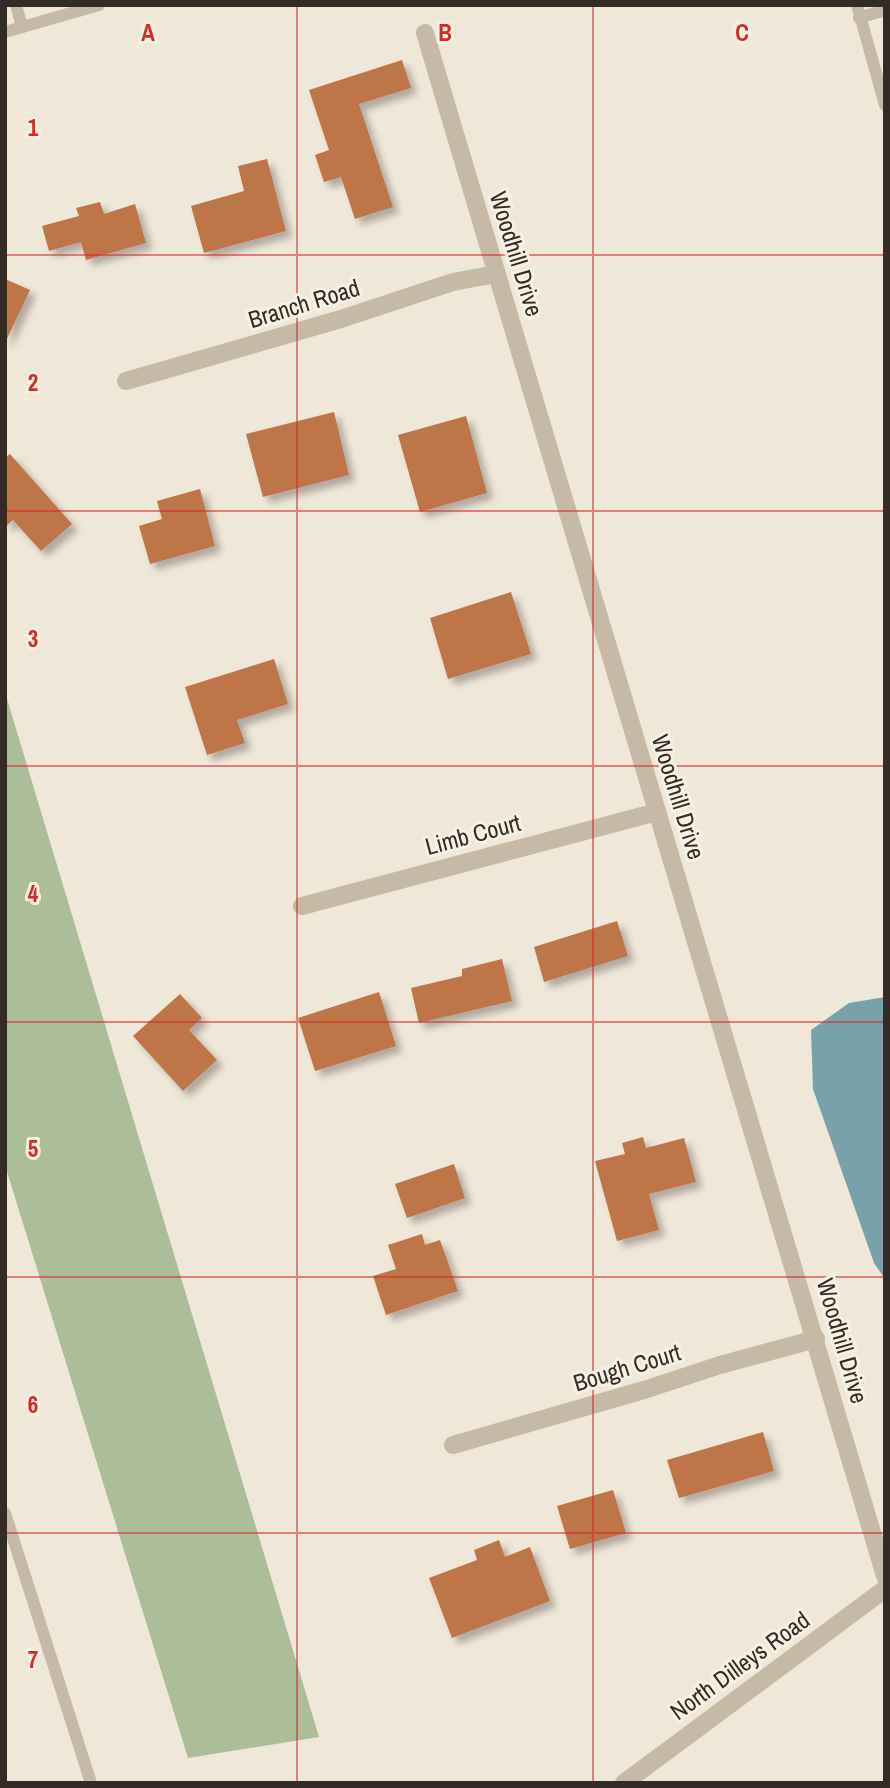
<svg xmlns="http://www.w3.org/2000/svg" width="890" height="1788" font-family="'Archivo Narrow',sans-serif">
	<defs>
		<filter id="shadow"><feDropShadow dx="6" dy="6" stdDeviation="3.5" flood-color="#0004"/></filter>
	</defs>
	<rect width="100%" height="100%" fill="#efe7d8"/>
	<polygon fill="#acbd99" points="5,692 319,1737 188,1758 5,1165"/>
	<polygon fill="#79a1aa" points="885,997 885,1279 874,1263 813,1089 811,1030 849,1003"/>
	<g fill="#be7446" filter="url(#shadow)">
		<polygon points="402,60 411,88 359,104 393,207 355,219 341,177 324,182 315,155 329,150 309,90"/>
		<polygon points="267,159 286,231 204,253 191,206 244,191 238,166"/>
		<polygon points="100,202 104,214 135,204 146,243 86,260 81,242 49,251 42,226 79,216 76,208"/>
		<polygon points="5,279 30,290 5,343"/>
		<polygon points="334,412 349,475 263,497 246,434"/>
		<polygon points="466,416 487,493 420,512 398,435"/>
		<polygon points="10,454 72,524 41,551 13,520 5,527 5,458"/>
		<polygon points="200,489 215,546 150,564 139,526 162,519 157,501"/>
		<polygon points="511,592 531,654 448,679 430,618"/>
		<polygon points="274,659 288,704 237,720 245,743 207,755 185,687"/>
		<polygon points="617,921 628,956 544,982 534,947"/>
		<polygon points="502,959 512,1001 419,1023 411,988 462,976 462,969"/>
		<polygon points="379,992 396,1046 315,1071 298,1018"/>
		<polygon points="180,994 202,1018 189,1030 217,1060 183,1091 133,1036"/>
		<polygon points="643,1137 646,1148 684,1138 696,1182 649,1194 659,1230 617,1241 595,1161 625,1154 622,1143"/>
		<polygon points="454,1164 465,1198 407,1218 395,1184"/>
		<polygon points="422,1234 425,1245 440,1240 458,1291 386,1315 373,1276 396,1269 388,1245"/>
		<polygon points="763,1432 774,1471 679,1498 667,1460"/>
		<polygon points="613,1490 626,1533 570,1549 557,1506"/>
		<polygon points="499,1540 505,1557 530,1547 550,1601 452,1638 429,1578 477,1560 474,1550"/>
	</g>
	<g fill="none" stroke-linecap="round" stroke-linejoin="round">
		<g stroke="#c6b9a5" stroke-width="12">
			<polyline points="16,5 22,27"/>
			<polyline points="857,5 885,105"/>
			<polyline points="859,18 885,10"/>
			<polyline points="5,32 99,5"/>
			<polyline points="5,1513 91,1783"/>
		</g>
		<g stroke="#c6b9a5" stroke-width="18">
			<polyline points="425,33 885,1576"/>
			<polyline points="126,381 341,319 453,282 496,274"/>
			<polyline points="302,906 657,812"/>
			<polyline points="453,1445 644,1390 720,1365 816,1339"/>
			<polyline points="624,1783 885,1589"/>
		</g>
	</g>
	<path fill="none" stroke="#d62828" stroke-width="2" stroke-opacity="0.55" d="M297,5V1783M593,5V1783M5,255H885M5,511H885M5,766H885M5,1022H885M5,1277H885M5,1533H885"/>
	<g text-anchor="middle" stroke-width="6" stroke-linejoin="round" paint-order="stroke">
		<g font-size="24" fill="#322b26" stroke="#f7f1e4">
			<text transform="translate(516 254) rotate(73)" y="8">Woodhill Drive</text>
			<text transform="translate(304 304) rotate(-17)" y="8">Branch Road</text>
			<text transform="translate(678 797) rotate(73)" y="8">Woodhill Drive</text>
			<text transform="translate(473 835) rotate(-15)" y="8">Limb Court</text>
			<text transform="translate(842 1341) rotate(74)" y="8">Woodhill Drive</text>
			<text transform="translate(627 1368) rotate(-17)" y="8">Bough Court</text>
			<text transform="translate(740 1666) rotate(-36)" y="8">North Dilleys Road</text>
		</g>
	</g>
	<g font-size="23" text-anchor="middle" font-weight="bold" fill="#d62828" stroke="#f7f1e4" stroke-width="6" stroke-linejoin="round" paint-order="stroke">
		<text x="148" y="41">A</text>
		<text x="445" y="41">B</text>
		<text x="742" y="41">C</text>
		<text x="33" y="136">1</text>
		<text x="33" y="391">2</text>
		<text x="33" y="647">3</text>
		<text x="33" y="902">4</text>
		<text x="33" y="1157">5</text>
		<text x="33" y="1413">6</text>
		<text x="33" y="1668">7</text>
	</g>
	<rect width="890" height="1788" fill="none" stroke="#322b26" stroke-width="14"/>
</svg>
